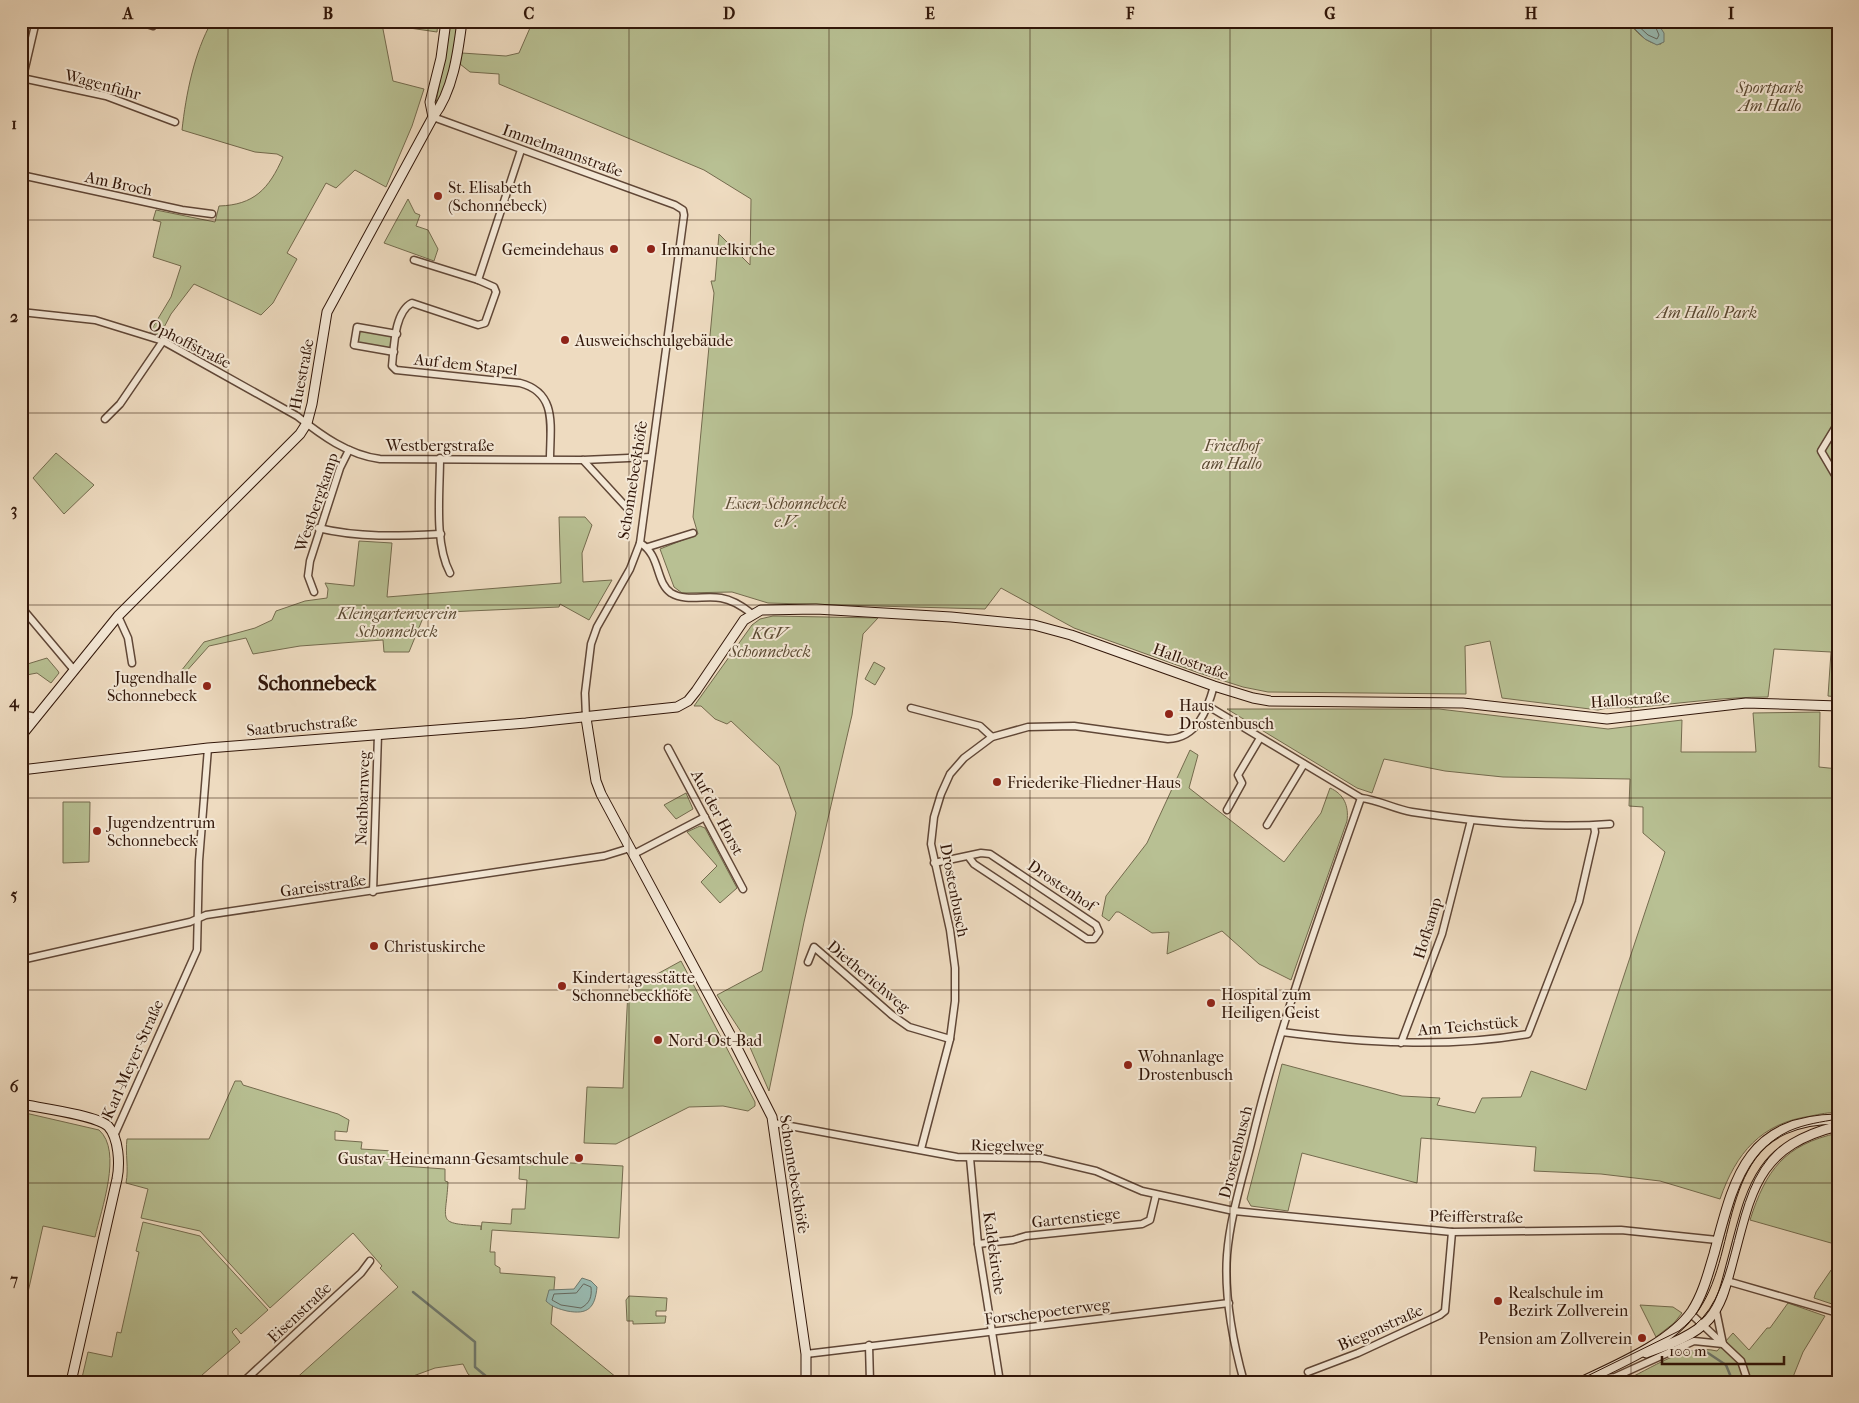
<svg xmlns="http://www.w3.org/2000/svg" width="1859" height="1403" font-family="'IM FELL French Canon',serif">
	<rect width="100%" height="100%" fill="#eedbc0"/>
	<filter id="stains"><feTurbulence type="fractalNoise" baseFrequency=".004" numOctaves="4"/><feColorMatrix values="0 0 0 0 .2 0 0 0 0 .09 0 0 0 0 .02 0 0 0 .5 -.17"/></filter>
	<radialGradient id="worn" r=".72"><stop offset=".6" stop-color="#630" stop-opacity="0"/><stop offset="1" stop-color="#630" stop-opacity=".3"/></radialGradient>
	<g fill="#b8c093" stroke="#746b4e">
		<path d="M212,21H438L437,32L382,24L393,81L424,89L412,126L386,187L355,170L336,188L326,183L287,253L297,259L273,303L261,315L194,284L171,314L160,335L150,332L171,297L181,266L153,257L161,222L153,220L156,210L215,222L219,206C254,205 269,189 283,157L277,154L255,152L182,130C186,94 194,53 212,21Z"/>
		<path d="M451,21H459C456,37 448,95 436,103Z"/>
		<path d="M533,21H1627C1636,31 1647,45 1661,44L1659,25L1656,21H1838V394L1831,405L1838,409V478L1819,447L1838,482V697L1828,696L1831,652L1774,649L1768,697C1725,697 1683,703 1640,707C1626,709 1612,706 1598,710L1502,698L1490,641L1465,646L1466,694L1268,692L1243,687L1199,673L1074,628L1001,588L985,609L768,603L732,592L682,593L674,587L660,549L698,534L693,517L714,293L711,281H715L719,234L750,265L751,199L704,170L499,84V74L470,72L460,64L462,53L506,56L519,53Z"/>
		<polygon points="408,199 415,213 420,215 416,226 428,230 438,249 434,261 384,243"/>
		<polygon points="359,329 395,335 392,350 356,344"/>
		<polygon points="56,453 94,485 64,514 33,478"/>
		<polygon points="559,517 585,517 592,525 582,553 583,582 612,580 589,620 560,604 559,607 425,613 409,652 384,652 383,640 300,646 253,654 246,638 209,646 184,674 181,671 204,642 255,628 272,620 276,611 305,601 327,598 328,589 325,583 354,586 359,541 392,543 387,597 561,583"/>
		<polygon points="773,616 878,618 863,634 852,715 804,922 769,1091 749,1045 752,1043 748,1037 745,1038 717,995 762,971 796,813 779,766 731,721 727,724 715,719 701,706 694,706 752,625 760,619"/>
		<polygon points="47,658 58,671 59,673 51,683 37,673 21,676 21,666"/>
		<polygon points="874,662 885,668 875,685 865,679"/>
		<path d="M1227,709H1439L1608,729L1682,720L1681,752H1756L1753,713L1820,712L1819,767L1838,769V1113C1829,1112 1820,1114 1811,1116C1761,1123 1736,1153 1720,1199L1660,1181L1601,1174L1534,1171L1536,1147L1421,1138L1417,1183L1302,1153L1288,1211L1251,1206L1247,1199L1282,1064L1402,1096L1440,1098L1437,1105L1475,1113L1482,1098L1521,1097L1531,1071L1586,1090L1665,852L1643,833V807L1629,806L1630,779L1503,777L1445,771L1384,759L1372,793L1357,788Z"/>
		<path d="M1190,750L1198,755L1189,788L1284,862L1321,813L1330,788C1344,794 1349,806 1347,821L1291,980L1259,964L1222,931L1167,954L1169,932L1152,933L1119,912H1116L1109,921L1102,916L1106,896L1147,843Z"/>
		<polygon points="686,793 693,809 676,819 664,805"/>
		<polygon points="63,802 90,802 89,862 63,863"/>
		<polygon points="700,826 705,828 737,888 720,903 701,882 717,866 687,832"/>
		<polygon points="681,961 755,1102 755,1106 748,1111 723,1106 689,1107 616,1144 584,1143 587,1087 623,1088 628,990"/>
		<path d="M235,1081H241L243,1085L338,1114L349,1120L347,1132L335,1131V1140L362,1142L361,1149L393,1151L388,1165L445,1169V1181L448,1182C446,1223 435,1223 481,1226V1230L482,1222L511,1224L512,1209H525L527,1180L519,1179L520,1160L623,1166L619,1238L492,1230L490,1252H495V1265L500,1268V1273L555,1277L551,1324L622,1382H478L468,1374L463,1364L435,1368L397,1382H292L398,1287L380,1268L382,1266L353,1233L270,1308L200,1231L141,1218L148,1189L126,1183C129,1168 125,1154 127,1139H209Z"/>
		<path d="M21,1112L99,1130C123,1151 101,1210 95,1237L43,1226L21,1323Z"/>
		<path d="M1838,1133V1245L1750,1220C1766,1170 1784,1145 1838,1133Z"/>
		<polygon points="143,1222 200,1236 268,1310 241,1334 236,1328 232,1332 240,1342 194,1382 81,1382 88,1352 112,1357 117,1332 121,1333 139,1252 136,1251"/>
		<polygon points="1838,1260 1838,1306 1814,1298 1816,1292"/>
		<polygon points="629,1296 667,1298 666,1311 656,1311 656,1316 666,1316 665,1323 633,1324 633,1321 627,1321 626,1300"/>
		<path d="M1788,1303L1825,1316L1803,1352L1791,1382H1621C1652,1369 1684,1343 1717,1351L1733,1333L1749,1350L1767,1328H1770Z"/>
		<polygon points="1640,1305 1673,1307 1682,1313 1674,1323 1656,1337"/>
	</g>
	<g fill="#99bbb2" stroke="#6f796e">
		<polygon points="1627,21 1656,21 1664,33 1664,42 1657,45 1645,39"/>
		<path d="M582,1278L591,1281L597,1287C595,1308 588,1315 567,1311C559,1309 552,1307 546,1301L549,1290L574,1289Z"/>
	</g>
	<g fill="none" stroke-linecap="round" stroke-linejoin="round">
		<g stroke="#65685e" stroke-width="1">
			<polyline points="1633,21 1648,35 1657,39 1659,35 1653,21"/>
			<path d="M584,1284L591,1287C592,1297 590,1303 581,1308L561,1305L552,1300L554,1294L576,1293Z"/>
		</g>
		<g stroke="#6f796e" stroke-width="2.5">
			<polyline points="413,1292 475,1342 475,1367 493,1382"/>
			<polyline points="1705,1351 1726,1365 1733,1382"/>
		</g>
		<defs>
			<g id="street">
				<polyline points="137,21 153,26"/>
				<polyline points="22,78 106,96 175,122"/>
				<polyline points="22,81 36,21"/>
				<polyline points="433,117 675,205 683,210 684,215 640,543 630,569 597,627 591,644 585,693 586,718"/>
				<path d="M521,150L478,280L494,287L496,292L485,323L478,325L412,303C394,312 394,348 392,366L396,370L520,383C558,393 550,427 550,459"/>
				<polyline points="21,175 182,210 212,214"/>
				<polyline points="414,260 478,280"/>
				<path d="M21,312L95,320L163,341L297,416C321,435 348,455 380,459L583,460L651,457"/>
				<polyline points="394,352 354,345 357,327 397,334"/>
				<polyline points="105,419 120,404 163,341"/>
				<polyline points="1838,423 1821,451 1838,480"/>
				<path d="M440,458C440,492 434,543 450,573"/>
				<polyline points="583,460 628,509"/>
				<path d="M318,528C360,538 399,536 441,534"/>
				<path d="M640,543C661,555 655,582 671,593C686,602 705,595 721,598C733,600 742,606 751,613"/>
				<polyline points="648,547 693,533"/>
				<polyline points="314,592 308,576 310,561 340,468 349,450"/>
				<polyline points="21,607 74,670"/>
				<polyline points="118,616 128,638 132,663"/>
				<path d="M1208,706L1361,798C1379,800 1394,809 1412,812C1477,822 1545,829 1610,824"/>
				<polyline points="911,708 980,726 992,737"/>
				<polyline points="21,714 36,717"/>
				<polyline points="668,748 743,889"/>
				<polyline points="1227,810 1242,783 1238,775 1260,738"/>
				<polyline points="1267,825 1304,764"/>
				<polyline points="634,854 705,817"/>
				<polyline points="934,863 981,853 990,854 1096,925 1099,932 1094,939 1087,939 974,864 968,856"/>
				<polyline points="373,892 378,734"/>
				<polyline points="21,960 190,922 206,915 604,856 630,848"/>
				<polyline points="808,962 814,947 892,1015 909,1027 950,1039"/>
				<path d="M1282,1032C1364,1043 1446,1048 1528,1034L1579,902L1595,832L1594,826"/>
				<polyline points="1401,1043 1442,934 1471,820"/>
				<polyline points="774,1123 957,1157 1041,1158 1096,1171 1142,1191 1234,1211 1452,1232 1621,1230 1717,1240"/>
				<polyline points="114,1136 197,950 199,861 208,748"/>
				<path d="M921,1149L950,1039L955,1001V968L950,930L931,844L934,817L941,794L950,774L964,758L992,737L1028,727L1074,726L1168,739C1197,738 1207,711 1214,686"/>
				<polyline points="970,1158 978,1244 1000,1382"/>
				<polyline points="978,1244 1013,1240 1026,1236 1142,1224 1150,1220 1156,1195"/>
				<polyline points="1727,1281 1838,1313"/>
				<polyline points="1716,1310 1723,1344"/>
				<polyline points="1690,1313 1741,1361 1748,1382"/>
				<polyline points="869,1345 870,1382"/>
				<polyline points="806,1354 1229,1303"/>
				<polyline points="1308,1372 1358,1353 1440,1315 1445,1311 1452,1232"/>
				<polyline points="1590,1380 1615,1377 1694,1341 1723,1344"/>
				<polyline points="243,1382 361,1273 370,1261"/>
				<path d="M1244,1382C1233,1342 1224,1296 1227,1255C1230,1217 1242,1180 1251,1144C1279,1026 1321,912 1361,798"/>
			</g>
			<g id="secondary">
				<polyline points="433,117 430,102 441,58 446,21"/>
				<polyline points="586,718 596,781 601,794 732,1038 772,1117 806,1354 806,1382"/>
				<path d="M21,736L118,616L300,434L307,423L312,404L327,312L433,117C453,91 458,53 462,21"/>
				<polyline points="21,770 208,748 526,723 677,707 688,701 696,691 744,620 761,610 816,609 951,617 1034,625 1071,635 1214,686 1253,698 1270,701 1463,703 1607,719 1746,703 1838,706"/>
				<path d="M21,1104C40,1108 95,1115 108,1126C119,1138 120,1164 117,1179L71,1382"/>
				<path d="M1646,1353C1668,1345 1694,1336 1709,1319C1722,1304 1726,1285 1731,1266C1751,1193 1754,1147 1838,1126"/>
				<path d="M1581,1382C1616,1365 1670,1343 1692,1311C1703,1294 1708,1274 1714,1254C1734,1180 1745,1120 1838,1119"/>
			</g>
		</defs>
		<use href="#street" stroke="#604737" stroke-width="9"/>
		<use href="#secondary" stroke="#311609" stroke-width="11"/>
		<use href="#street" stroke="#f4e8d6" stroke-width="6"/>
		<use href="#secondary" stroke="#f4e8d6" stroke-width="9"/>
		<g stroke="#311609" stroke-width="1">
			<path d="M1695,1325C1741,1288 1727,1195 1777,1149"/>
			<path d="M1575,1382L1679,1331C1742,1283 1711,1168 1789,1131C1805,1124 1821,1122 1838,1119"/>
		</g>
	</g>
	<path fill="none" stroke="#311609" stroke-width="1" stroke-opacity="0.55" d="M228,21V1382M428,21V1382M629,21V1382M829,21V1382M1030,21V1382M1230,21V1382M1431,21V1382M1631,21V1382M21,220H1838M21,413H1838M21,605H1838M21,798H1838M21,990H1838M21,1183H1838"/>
	<g fill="#8f2418" stroke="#f4e8d6" stroke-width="2">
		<circle cx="438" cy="196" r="5"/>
		<circle cx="614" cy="249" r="5"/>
		<circle cx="651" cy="249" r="5"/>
		<circle cx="565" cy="340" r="5"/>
		<circle cx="207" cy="686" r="5"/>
		<circle cx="1169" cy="714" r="5"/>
		<circle cx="997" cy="782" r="5"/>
		<circle cx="97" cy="831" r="5"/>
		<circle cx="374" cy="946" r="5"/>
		<circle cx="562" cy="986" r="5"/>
		<circle cx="1211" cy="1003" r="5"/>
		<circle cx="658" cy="1040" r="5"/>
		<circle cx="1128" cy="1065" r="5"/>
		<circle cx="579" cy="1158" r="5"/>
		<circle cx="1498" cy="1301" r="5"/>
		<circle cx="1642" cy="1338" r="5"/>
	</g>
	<g text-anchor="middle" stroke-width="4" stroke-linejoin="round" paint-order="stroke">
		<g font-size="16" fill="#311609" stroke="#f4e8d6">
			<text transform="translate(103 84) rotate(15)" y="6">Wagenfuhr</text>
			<text transform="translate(563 150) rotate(20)" y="6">Immelmannstraße</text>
			<text transform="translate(119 183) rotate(12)" y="6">Am Broch</text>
			<text transform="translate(190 343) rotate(27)" y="6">Ophoffstraße</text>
			<text transform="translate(466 364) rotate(6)" y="6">Auf dem Stapel</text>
			<text transform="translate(301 374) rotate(-79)" y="6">Huestraße</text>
			<text x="440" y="451">Westbergstraße</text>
			<text transform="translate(632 480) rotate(-81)" y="6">Schonnebeckhöfe</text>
			<text transform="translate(316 502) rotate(-71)" y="6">Westbergkamp</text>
			<text transform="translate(1191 661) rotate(20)" y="6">Hallostraße</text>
			<text transform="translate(1630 699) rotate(-4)" y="6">Hallostraße</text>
			<text transform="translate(302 725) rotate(-5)" y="6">Saatbruchstraße</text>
			<text transform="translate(362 798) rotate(-88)" y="6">Nachbarnweg</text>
			<text transform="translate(718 812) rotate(62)" y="6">Auf der Horst</text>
			<text transform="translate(323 885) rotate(-8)" y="6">Gareisstraße</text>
			<text transform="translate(1062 885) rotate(34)" y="6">Drostenhof</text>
			<text transform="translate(955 890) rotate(79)" y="6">Drostenbusch</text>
			<text transform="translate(1427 928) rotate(-73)" y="6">Hofkamp</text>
			<text transform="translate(869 976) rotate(40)" y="6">Dietherichweg</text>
			<text transform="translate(1468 1025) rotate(-5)" y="6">Am Teichstück</text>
			<text transform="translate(132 1059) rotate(-66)" y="6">Karl-Meyer-Straße</text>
			<text transform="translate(1007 1145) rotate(1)" y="6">Riegelweg</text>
			<text transform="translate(1235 1152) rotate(-76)" y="6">Drostenbusch</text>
			<text transform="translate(795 1174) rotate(81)" y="6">Schonnebeckhöfe</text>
			<text transform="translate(1476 1216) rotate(1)" y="6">Pfeifferstraße</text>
			<text transform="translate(1076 1217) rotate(-6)" y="6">Gartenstiege</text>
			<text transform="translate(995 1253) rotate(82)" y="6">Kaldekirche</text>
			<text transform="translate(1047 1311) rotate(-7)" y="6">Forschepoeterweg</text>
			<text transform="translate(299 1312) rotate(-43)" y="6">Eisenstraße</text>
			<text transform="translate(1380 1327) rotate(-24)" y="6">Biegonstraße</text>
		</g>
		<g font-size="16" font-style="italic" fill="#5a4932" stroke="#f4e8d6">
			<text x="1770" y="93">Sportpark<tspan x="1770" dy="18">Am Hallo</tspan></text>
			<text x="1707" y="318">Am Hallo Park</text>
			<text x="1232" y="451">Friedhof<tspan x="1232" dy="18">am Hallo</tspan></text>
			<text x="786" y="509">Essen-Schonnebeck<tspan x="786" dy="18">e.V.</tspan></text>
			<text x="397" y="619">Kleingartenverein<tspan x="397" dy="18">Schonnebeck</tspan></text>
			<text x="770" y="639">KGV<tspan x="770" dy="18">Schonnebeck</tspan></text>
		</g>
		<g font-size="16" fill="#311609" stroke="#f4e8d6" text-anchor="start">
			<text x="448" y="193">St. Elisabeth<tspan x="448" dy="18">(Schonnebeck)</tspan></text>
			<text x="604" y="255" text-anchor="end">Gemeindehaus</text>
			<text x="661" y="255">Immanuelkirche</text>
			<text x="575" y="346">Ausweichschulgebäude</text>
			<text x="197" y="683" text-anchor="end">Jugendhalle<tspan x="197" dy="18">Schonnebeck</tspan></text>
			<text x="1179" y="711">Haus<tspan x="1179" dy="18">Drostenbusch</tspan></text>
			<text x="1007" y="788">Friederike-Fliedner-Haus</text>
			<text x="107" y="828">Jugendzentrum<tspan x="107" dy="18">Schonnebeck</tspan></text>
			<text x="384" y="952">Christuskirche</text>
			<text x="572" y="983">Kindertagesstätte<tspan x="572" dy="18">Schonnebeckhöfe</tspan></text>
			<text x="1221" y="1000">Hospital zum<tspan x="1221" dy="18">Heiligen Geist</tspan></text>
			<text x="668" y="1046">Nord-Ost-Bad</text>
			<text x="1138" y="1062">Wohnanlage<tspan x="1138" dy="18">Drostenbusch</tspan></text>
			<text x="569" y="1164" text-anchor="end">Gustav-Heinemann-Gesamtschule</text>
			<text x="1508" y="1298">Realschule im<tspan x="1508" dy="18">Bezirk Zollverein</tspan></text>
			<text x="1632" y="1344" text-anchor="end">Pension am Zollverein</text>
		</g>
		<g font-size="21" font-weight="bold" fill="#311609" stroke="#f4e8d6">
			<text x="317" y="690">Schonnebeck</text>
		</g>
	</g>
	<rect width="1859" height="1403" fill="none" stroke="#eedbc0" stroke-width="55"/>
	<path d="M1662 1356v8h122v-8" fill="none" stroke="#311609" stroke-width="2.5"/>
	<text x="1669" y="1356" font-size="15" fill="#311609" stroke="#f4e8d6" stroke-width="4" paint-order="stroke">100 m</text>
	<rect x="28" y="28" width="1804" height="1348" fill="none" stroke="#311609" stroke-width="2"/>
	<g font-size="16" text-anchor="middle" font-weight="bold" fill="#311609">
		<text x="128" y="19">A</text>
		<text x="328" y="19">B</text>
		<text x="529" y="19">C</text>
		<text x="729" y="19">D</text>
		<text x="930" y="19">E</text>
		<text x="1130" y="19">F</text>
		<text x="1330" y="19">G</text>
		<text x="1531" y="19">H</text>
		<text x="1731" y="19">I</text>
		<text x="14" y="129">1</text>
		<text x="14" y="322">2</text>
		<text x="14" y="515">3</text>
		<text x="14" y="707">4</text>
		<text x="14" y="900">5</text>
		<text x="14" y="1092">6</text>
		<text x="14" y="1285">7</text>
	</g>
	<rect width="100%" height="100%" filter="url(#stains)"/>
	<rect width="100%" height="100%" fill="url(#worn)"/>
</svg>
